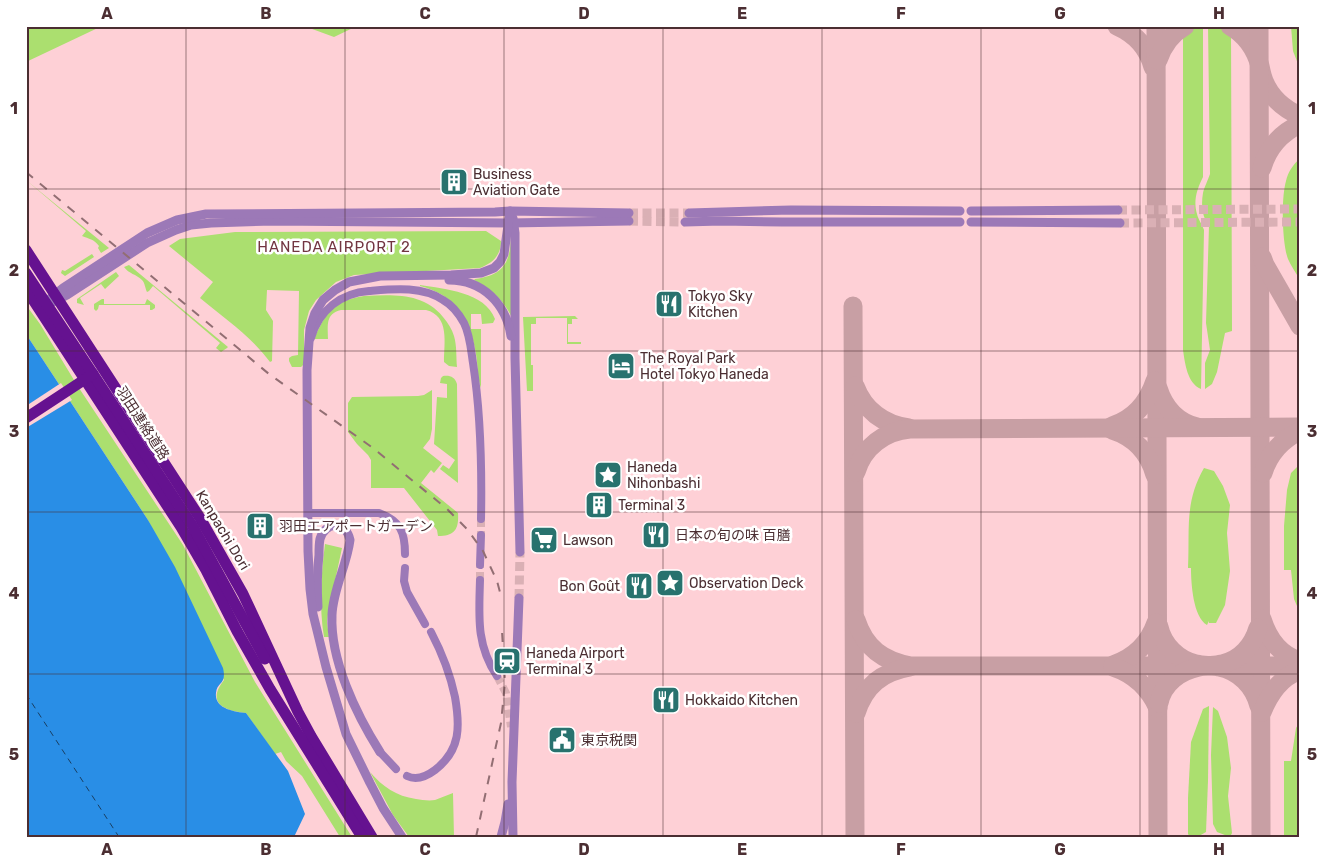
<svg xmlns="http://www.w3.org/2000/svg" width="1326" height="863" font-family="Rubik,'Noto Sans JP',sans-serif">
	<rect width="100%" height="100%" fill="#fed0d6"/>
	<g fill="#abdf6f">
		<polygon points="26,26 102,26 26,62"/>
		<polygon points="304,26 357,26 334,37"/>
		<path d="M1183,26H1203V177C1197,189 1193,201 1197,214C1198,219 1202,224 1204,230L1201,389C1187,383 1185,363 1183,350Z"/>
		<path d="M1208,26H1231L1232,331L1225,333L1217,372L1212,384L1205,389V363L1210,350L1206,323L1209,226C1202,217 1201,204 1203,193C1204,188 1208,180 1210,174Z"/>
		<polygon points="1291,26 1300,26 1300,69 1293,51"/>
		<path d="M1300,158V280C1296,273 1291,266 1288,259C1282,243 1281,198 1286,181C1288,172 1293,165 1300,158Z"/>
		<path d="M26,180L109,248L101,253L98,248L99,246C94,239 89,239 82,236L86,231Z"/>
		<path d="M486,231L501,241C501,255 493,263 480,268L354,275L336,282L316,300L309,311L304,330V364L301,367H292L289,361V358L292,356L298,355L299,291L267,290L266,310L273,321L272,361L270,362C251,336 224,318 200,298L213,282L169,246L180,239L235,232Z"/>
		<path d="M511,236L512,318C504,300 491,289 474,280L475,279C503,275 510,264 511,236Z"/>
		<polygon points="92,254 94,257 65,276 61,273 62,270 65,271"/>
		<path d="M129,265L228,347L227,348L221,352L216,348L220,343L153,286L149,291L147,292C145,288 145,283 142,280C136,274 129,274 124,267Z"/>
		<polygon points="116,272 119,276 105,289 101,284 80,298 84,305 77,303 77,299"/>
		<path d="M420,285C445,289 485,292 495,319L493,323L482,324L481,314H471V329H481V388C477,378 478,365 476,354C470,318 455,295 420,286Z"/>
		<path d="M364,296C392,295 423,292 443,317C448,323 452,329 454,336C457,346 456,357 457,367L449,366L444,362C444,343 450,316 426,310H341C325,314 328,325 328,339H314C326,312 333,301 364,296Z"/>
		<polygon points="102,299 104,299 104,304 145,304 147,299 155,305 155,308 152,310 150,310 150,305 99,305 98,309 96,311 94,309 94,304"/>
		<path d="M26,305L40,324L77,385L183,545L255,682L352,837H340L302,776L286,761L281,752L275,754L246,713C224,711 206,703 224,680L148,520L26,334Z"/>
		<polygon points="575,316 578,319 572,319 572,324 568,324 568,342 581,342 581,344 567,344 567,318 536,318 536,324 531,324 531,365 533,365 533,391 527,391 523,317"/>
		<path d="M443,376C450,375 455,377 457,384L458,483L440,469L443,465L449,469L455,460L434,444L437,397L447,398V384L440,383L441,378Z"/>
		<path d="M432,390V429L430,439L423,448L442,463L434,473L431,470L421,483L458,513C459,529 455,536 438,536L437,530L404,488H371V460L368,455L357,444L348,432V403L352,397L418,396L424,395Z"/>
		<polygon points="1300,464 1300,613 1294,599 1291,570 1284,570 1284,526 1287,490 1291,473"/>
		<path d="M1204,468L1214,471L1223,486L1230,505L1227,533L1230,571L1225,605L1216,623H1209V621L1207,625C1193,617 1191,583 1191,568H1188C1190,530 1184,503 1204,468Z"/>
		<path d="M325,544L342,548L328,614L327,622L329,637H324C319,606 321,575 325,544Z"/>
		<polygon points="1209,706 1208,781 1206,832 1199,836 1190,837 1188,834 1188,798 1191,742 1203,709"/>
		<polygon points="1213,707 1218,711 1227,737 1231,768 1228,796 1232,833 1230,837 1217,832 1213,824 1211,755"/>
		<polygon points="1300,721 1300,837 1284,837 1284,761 1291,761 1296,728"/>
		<path d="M370,772C383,787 396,796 416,799C422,800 429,801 435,800C441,798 447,795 453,793L454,837H409L393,815Z"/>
	</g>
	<path fill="#298ee6" d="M26,334L148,520L175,567L223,668C227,685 217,681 216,693C214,709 235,712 246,713L288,771L305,814L294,837H26Z"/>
	<polygon fill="#fed0d6" points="61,383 72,400 26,428 26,406"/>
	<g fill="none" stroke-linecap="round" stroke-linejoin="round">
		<polyline stroke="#193f63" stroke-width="1" stroke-dasharray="6 5" stroke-linecap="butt" points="26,694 119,837"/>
		<g stroke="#c89fa4" stroke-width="19">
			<path d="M1117,26C1135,34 1148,48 1153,67"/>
			<polyline points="1156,26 1158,837"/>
			<path d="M1230,26C1246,35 1255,48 1260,66C1261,71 1262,76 1264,81C1271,98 1284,109 1300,116"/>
			<polyline points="1259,26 1261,837"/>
			<path d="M1158,60C1163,45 1171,34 1185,26"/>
			<path d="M1262,168C1268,147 1281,133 1300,124"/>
			<polyline points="1262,257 1265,265 1300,326"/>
			<polyline points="853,306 855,837"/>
			<path d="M855,386C864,410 884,425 909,428"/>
			<path d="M1158,388C1164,407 1177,422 1197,427"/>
			<path d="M1112,426C1134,419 1148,402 1155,381"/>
			<path d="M1112,430C1134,437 1149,453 1155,475"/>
			<path d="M856,472C863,447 885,431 910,429L1300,427"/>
			<path d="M1263,473C1269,454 1281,440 1300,431"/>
			<path d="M1262,619C1268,638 1280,655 1300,661"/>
			<path d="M856,620C865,648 883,661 911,666H1300"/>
			<path d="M1159,627C1163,645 1178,660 1196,664C1204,666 1212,665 1219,667C1239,671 1254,686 1259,706"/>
			<path d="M1113,665C1134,658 1149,643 1156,623"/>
			<path d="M1113,667C1134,674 1149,688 1158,708"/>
			<path d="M1159,703C1163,683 1180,671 1199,667C1207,665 1215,666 1222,664C1241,660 1253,645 1258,628"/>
			<path d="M1262,712C1270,693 1280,678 1300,670"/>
			<path d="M856,713C865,685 882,672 910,667"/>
		</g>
		<g stroke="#dab0b5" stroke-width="8" stroke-dasharray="8 4" stroke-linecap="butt">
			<polyline points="481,519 481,535"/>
			<polyline points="480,580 480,565"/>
			<polyline points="497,676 506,693 511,727"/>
		</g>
		<g stroke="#dab0b5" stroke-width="9" stroke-dasharray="9 4.5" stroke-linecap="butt">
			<polyline points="1118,210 1300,209"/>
			<polyline points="629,213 689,213"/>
			<polyline points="629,221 685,222"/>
			<polyline points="1120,223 1300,222"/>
			<polyline points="519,598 520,552"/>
		</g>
		<g stroke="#9c79b7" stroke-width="8">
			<path d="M311,338C319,310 341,293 369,291C394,289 422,286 443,300C452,305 459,314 464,323C470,335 471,350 473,363C481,415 482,467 481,519"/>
			<path d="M308,513H379C401,521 405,533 405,554"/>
			<polyline points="480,565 481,535"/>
			<polyline points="405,568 404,581 407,592 425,624"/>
			<path d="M480,580C479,616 476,645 497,676"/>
			<polyline points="380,752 396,769"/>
			<path d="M407,776C417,781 427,776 435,770C461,750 460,726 455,697C450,673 442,653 431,632"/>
		</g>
		<g stroke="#9c79b7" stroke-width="9">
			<polyline points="971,211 1118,210"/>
			<polyline points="689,213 791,210 960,211"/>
			<polyline points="513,218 515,233 515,358 520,552"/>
			<polyline points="685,222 721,221 782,222 960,222"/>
			<polyline points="971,222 1120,223"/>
			<path d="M449,280C483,280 506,304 511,336"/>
			<polyline points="53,302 67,295 147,243 176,230 191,225 211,223 273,221 509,223 629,221"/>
			<polyline points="41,306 63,288 147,233 177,220 206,214 495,212 510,211 629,213"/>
			<path d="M318,607C317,590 317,572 319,555C319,550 319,544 320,539C325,521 346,521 350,540C347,565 333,589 332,615C330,660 356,714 380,752"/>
			<polyline points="402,837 383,808 370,783 346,734 326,667 313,614 310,589 308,551 307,370 310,328 315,313 323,300 335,290 349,282 380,276 451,275 481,273 494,268 500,262 504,254 510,211"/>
			<polyline points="501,837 505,822 508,804"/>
			<polyline points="513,837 512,782 519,598"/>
		</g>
		<g stroke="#651290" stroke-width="11">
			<polyline points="26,250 200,518 243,594 298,712 311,736 372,837"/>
			<polyline points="26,289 181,527 206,570 237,631 270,689 362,837"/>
			<polyline points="93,374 192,525 265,659"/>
		</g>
		<g stroke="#926e73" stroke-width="2" stroke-dasharray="9 9" stroke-linecap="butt">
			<polyline points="26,172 269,374 373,448 447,509 467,529 483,551 497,581 501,596"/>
			<polyline points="476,837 501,723 505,682 502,631"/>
		</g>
		<polyline stroke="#651290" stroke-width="11" points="26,273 93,374 26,418"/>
	</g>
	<path fill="none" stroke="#4b2e32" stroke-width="1" stroke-opacity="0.55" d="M186,26V837M345,26V837M504,26V837M663,26V837M822,26V837M981,26V837M1140,26V837M26,189H1300M26,351H1300M26,512H1300M26,674H1300"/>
	<defs>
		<symbol id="building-square" viewBox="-11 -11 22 22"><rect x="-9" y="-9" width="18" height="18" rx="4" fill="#28726e" stroke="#fff"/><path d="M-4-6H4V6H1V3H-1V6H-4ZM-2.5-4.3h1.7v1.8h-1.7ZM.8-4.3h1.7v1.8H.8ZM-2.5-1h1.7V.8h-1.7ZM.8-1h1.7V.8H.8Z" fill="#fff"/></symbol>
		<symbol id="restaurant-square" viewBox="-11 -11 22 22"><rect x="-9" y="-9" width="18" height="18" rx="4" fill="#28726e" stroke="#fff"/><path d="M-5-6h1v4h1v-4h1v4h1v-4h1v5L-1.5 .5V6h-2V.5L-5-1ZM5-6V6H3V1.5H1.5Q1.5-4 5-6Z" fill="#fff"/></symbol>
		<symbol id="hotel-square" viewBox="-11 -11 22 22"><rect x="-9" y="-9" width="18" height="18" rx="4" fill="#28726e" stroke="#fff"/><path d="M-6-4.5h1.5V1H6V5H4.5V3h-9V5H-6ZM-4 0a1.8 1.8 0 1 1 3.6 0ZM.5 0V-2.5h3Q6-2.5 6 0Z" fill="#fff"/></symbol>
		<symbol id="sight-square" viewBox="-11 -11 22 22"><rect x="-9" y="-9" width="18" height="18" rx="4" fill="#28726e" stroke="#fff"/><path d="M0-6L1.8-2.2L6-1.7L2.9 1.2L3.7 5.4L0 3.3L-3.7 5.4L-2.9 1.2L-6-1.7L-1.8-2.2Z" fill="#fff"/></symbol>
		<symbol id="supermarket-square" viewBox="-11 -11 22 22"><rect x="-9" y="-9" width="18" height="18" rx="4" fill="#28726e" stroke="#fff"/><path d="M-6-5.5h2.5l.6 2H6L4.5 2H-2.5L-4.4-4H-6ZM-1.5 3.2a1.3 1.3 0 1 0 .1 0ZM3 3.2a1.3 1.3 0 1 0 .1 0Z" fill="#fff"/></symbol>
		<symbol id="station-square" viewBox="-11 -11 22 22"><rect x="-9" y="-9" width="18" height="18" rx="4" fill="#28726e" stroke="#fff"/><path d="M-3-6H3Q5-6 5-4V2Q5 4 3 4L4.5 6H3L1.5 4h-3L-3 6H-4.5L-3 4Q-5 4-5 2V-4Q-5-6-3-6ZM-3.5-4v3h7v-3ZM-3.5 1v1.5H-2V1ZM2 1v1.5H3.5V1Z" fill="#fff"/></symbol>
		<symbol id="civic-square" viewBox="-11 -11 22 22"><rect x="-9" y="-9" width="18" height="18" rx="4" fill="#28726e" stroke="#fff"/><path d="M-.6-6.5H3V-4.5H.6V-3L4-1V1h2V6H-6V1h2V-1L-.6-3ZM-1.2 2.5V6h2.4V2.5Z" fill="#fff"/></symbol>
	</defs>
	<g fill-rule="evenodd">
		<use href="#building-square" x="438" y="166" width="32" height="32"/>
		<use href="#restaurant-square" x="653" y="288" width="32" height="32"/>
		<use href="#hotel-square" x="605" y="350" width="32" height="32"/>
		<use href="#sight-square" x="592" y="459" width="32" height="32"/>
		<use href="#building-square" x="583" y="489" width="32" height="32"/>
		<use href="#building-square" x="244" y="510" width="32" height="32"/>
		<use href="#restaurant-square" x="640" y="519" width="32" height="32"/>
		<use href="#supermarket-square" x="528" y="524" width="32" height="32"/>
		<use href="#sight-square" x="654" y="567" width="32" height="32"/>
		<use href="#restaurant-square" x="623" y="570" width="32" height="32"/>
		<use href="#station-square" x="491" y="645" width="32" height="32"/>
		<use href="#restaurant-square" x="650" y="684" width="32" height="32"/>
		<use href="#civic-square" x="546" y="724" width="32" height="32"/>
	</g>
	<g text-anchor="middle" stroke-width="5" stroke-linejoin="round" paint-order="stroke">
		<g font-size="14" fill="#4b2e32" stroke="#fff" text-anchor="start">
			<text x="473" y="179">Business<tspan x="473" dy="16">Aviation Gate</tspan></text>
			<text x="688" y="301">Tokyo Sky<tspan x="688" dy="16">Kitchen</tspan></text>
			<text x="640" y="363">The Royal Park<tspan x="640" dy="16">Hotel Tokyo Haneda</tspan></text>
			<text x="627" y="472">Haneda<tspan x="627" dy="16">Nihonbashi</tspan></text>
			<text x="618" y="510">Terminal 3</text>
			<text x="279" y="531">羽田エアポートガーデン</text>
			<text x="675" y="540">日本の旬の味 百膳</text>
			<text x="563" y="545">Lawson</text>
			<text x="689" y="588">Observation Deck</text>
			<text x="620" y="591" text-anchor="end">Bon Goût</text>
			<text x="526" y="658">Haneda Airport<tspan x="526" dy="16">Terminal 3</tspan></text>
			<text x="685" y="705">Hokkaido Kitchen</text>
			<text x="581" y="745">東京税関</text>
		</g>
		<g font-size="14" fill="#4b2e32" stroke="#fff">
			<text transform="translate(143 423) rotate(57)" y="5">羽田連絡道路</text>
			<text transform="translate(223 530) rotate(59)" y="5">Kanpachi Dori</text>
		</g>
		<g font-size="15" letter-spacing="1" fill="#723541" stroke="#fff">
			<text x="334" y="252">HANEDA AIRPORT 2</text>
		</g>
	</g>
	<rect width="1326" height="863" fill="none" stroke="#ffffff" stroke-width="55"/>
	<rect x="28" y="28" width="1270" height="808" fill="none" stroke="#4b2e32" stroke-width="2"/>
	<g font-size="16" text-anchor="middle" font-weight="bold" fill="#4b2e32">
		<text x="107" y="19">A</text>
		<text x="266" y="19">B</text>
		<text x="425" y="19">C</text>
		<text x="584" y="19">D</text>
		<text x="742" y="19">E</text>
		<text x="901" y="19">F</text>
		<text x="1060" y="19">G</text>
		<text x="1219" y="19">H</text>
		<text x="14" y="114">1</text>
		<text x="1312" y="114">1</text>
		<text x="14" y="276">2</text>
		<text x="1312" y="276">2</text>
		<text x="14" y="437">3</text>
		<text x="1312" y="437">3</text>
		<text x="14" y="599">4</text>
		<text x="1312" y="599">4</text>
		<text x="14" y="760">5</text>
		<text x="1312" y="760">5</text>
		<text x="107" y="855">A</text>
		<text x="266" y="855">B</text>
		<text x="425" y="855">C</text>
		<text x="584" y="855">D</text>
		<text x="742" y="855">E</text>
		<text x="901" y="855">F</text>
		<text x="1060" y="855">G</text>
		<text x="1219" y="855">H</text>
	</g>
</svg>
